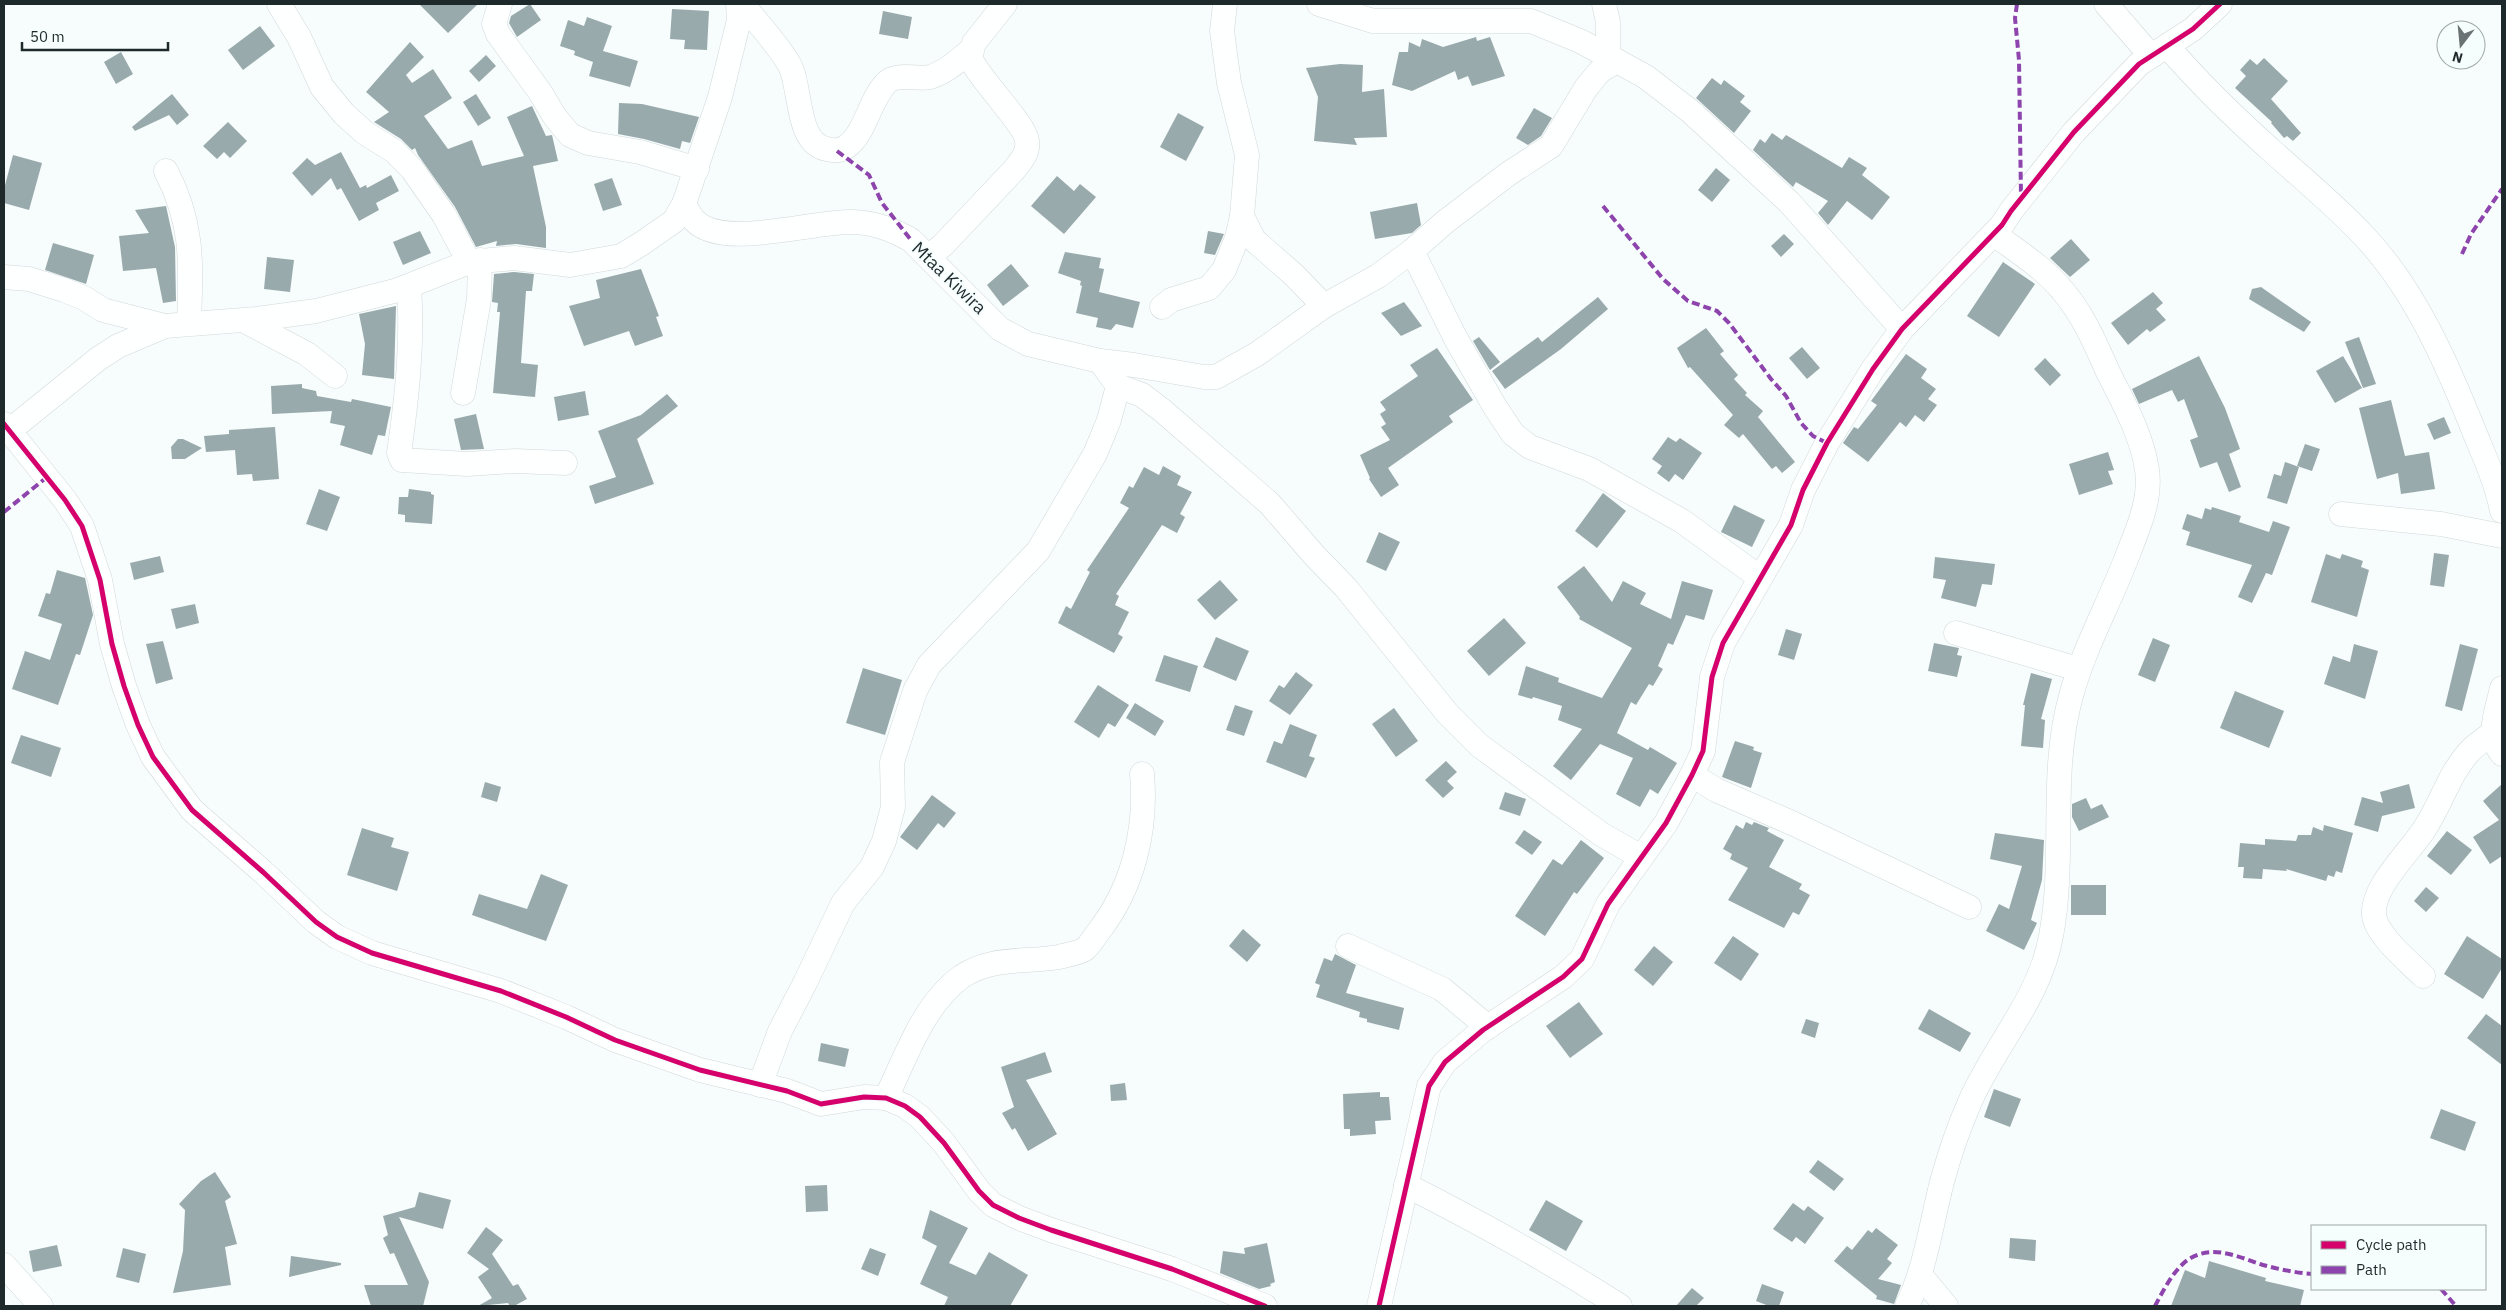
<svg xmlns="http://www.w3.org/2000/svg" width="2506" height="1310" font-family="'IBM Plex Sans',sans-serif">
	<rect width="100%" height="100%" fill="#f7fcfc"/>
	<g fill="#99aaac">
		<polygon points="419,4 478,4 448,33"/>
		<polygon points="530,4 541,20 517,37 509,23 511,16"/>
		<polygon points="672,9 709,11 707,50 684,49 685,40 670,39"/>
		<polygon points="883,11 912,17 908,39 879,34"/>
		<polygon points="587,17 612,26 603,51 638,61 630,87 589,76 593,62 574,55 575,51 560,46 568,20 584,26"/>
		<polygon points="260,26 275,46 243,70 228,50"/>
		<polygon points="1476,37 1477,41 1490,37 1505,76 1472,86 1468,76 1458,80 1455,71 1412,91 1392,85 1399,52 1408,52 1409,42 1420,47 1422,39 1443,47"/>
		<polygon points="410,42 424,57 406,75 412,83 433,69 452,98 424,116 448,149 472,140 482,166 524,156 507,117 532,106 546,136 552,135 558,161 533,166 546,227 546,248 516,244 496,246 497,241 476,247 455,207 418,155 415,148 412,150 401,139 374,122 389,112 366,92"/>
		<polygon points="121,52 133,74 116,84 104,62"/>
		<polygon points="486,55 496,66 479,82 469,71"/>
		<polygon points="2264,58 2288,81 2271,99 2301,133 2293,141 2287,136 2284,138 2271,123 2272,122 2235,88 2246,76 2240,70 2250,59 2257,65"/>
		<polygon points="1340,64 1363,65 1362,92 1384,89 1387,137 1354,138 1357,145 1314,141 1318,97 1306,68"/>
		<polygon points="1712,78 1721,85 1724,80 1745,96 1740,102 1751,111 1734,133 1696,98"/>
		<polygon points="172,94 189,115 177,125 169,115 135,131 132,127"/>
		<polygon points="476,94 491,118 478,126 463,102"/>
		<polygon points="619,103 642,104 699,117 690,143 682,141 680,149 644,139 618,134"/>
		<polygon points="1534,108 1552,118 1541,136 1528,145 1516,138"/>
		<polygon points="1178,113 1204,127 1186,161 1160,147"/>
		<polygon points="228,122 247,141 230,158 224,152 217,159 203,146"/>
		<polygon points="1772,133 1782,140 1786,135 1842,168 1849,157 1867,168 1862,175 1890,197 1872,220 1847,201 1828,225 1818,213 1828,201 1796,182 1793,187 1753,150 1760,139 1765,143"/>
		<polygon points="341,152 360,188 366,185 367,188 391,175 399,191 376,203 379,210 359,221 341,188 337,190 331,178 312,196 292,173 307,158 315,165"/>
		<polygon points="13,155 42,163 29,210 4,203 4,189"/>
		<polygon points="1716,168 1730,180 1712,202 1698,190"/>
		<polygon points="1057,176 1074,191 1080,184 1096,197 1064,234 1031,206"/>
		<polygon points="612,178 622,205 603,211 594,184"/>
		<polygon points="1417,203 1421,225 1412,233 1375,239 1370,212"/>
		<polygon points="166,206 175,247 176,301 163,303 156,268 123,271 119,236 149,233 135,210"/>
		<polygon points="420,231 431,253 403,265 393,242"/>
		<polygon points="1208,231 1224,234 1215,255 1204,253"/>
		<polygon points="1784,234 1794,244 1781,257 1771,246"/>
		<polygon points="2071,239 2090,260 2070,277 2050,258"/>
		<polygon points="53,243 94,255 86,284 45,270"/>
		<polygon points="1065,252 1101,258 1099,268 1104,269 1099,292 1140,302 1133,328 1116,324 1111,330 1096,327 1098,318 1076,313 1082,286 1080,285 1081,281 1058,273"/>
		<polygon points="267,257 294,260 290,292 264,289"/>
		<polygon points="2003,262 2035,284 1999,337 1967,316"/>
		<polygon points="1011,264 1029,286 1003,306 987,285"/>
		<polygon points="641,269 659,316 656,317 663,336 635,346 629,331 584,346 569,306 600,298 596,280"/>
		<polygon points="514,272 534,274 532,291 526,291 521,363 538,365 535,397 493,393 500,312 497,312 498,303 492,302 494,274"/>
		<polygon points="2261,287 2311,322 2304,332 2249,299 2252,289"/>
		<polygon points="2153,292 2163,303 2156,309 2166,320 2150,332 2147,329 2128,345 2111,323"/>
		<polygon points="1598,297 1608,309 1561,349 1505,389 1492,371 1538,337 1542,342"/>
		<polygon points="1404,302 1422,326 1401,336 1381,313"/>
		<polygon points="396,306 394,379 362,375 365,344 359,314"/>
		<polygon points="1706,328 1724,351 1720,354 1738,375 1734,379 1747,393 1745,395 1763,411 1758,417 1795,462 1782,473 1776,466 1772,469 1743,434 1739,438 1724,425 1733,415 1690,367 1688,368 1677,348"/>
		<polygon points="1479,337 1500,362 1490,370 1473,341"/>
		<polygon points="2359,337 2376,384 2363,388 2345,342"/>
		<polygon points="1802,347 1820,368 1807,379 1789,358"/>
		<polygon points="1437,348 1473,400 1449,416 1453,422 1388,468 1399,485 1381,497 1369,479 1370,478 1360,455 1390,440 1381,427 1386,424 1380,414 1386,410 1380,402 1418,376 1410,365"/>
		<polygon points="1906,354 1927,369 1921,378 1936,389 1928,399 1937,405 1924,422 1915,415 1906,427 1900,422 1868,462 1843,443 1854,427 1858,429 1877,405 1871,401"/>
		<polygon points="2199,356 2225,408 2240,449 2229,454 2241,487 2229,492 2217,462 2200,468 2190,440 2198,437 2184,399 2178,402 2172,390 2139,404 2132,389"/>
		<polygon points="2343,356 2362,388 2335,403 2316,371"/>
		<polygon points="2045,358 2061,375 2050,386 2034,369"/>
		<polygon points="302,384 302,388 316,391 317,396 351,402 352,399 391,407 385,436 378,435 372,455 340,445 345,426 330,423 332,411 272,414 271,386"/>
		<polygon points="585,391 589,415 558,421 554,397"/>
		<polygon points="667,394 678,406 637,439 654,484 595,504 589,486 616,477 598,431 641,415"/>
		<polygon points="2391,400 2405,456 2429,452 2435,489 2401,494 2398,473 2377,479 2359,408"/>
		<polygon points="476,414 484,449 461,450 454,419"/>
		<polygon points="2444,417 2451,433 2434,440 2427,424"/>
		<polygon points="275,427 279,479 253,481 252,474 237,475 235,450 206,452 204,436 229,434 229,430"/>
		<polygon points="1668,437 1676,442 1680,438 1702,453 1683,480 1675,474 1669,482 1657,473 1662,466 1652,459"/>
		<polygon points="178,439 183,439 202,448 185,459 172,459 171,447"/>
		<polygon points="2305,444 2320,449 2312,471 2297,466"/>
		<polygon points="2108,452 2114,470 2108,471 2113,484 2079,495 2069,464"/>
		<polygon points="2285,462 2299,467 2287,504 2267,498 2274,474 2281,476"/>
		<polygon points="1163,466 1181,476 1177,485 1192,492 1180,514 1185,517 1177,533 1162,525 1116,594 1119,596 1115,605 1129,612 1118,634 1123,637 1114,653 1058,623 1066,606 1071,609 1090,572 1087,570 1129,508 1120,503 1129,486 1133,488 1144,467 1159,475"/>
		<polygon points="319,489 340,497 327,531 306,524"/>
		<polygon points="409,489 431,492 431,494 434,495 432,524 405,522 405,515 398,514 399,497 408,497"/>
		<polygon points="1603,493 1626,511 1597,548 1575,531"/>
		<polygon points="1734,505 1765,520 1752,547 1721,532"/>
		<polygon points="2212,507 2241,516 2239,522 2269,532 2273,521 2290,527 2272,575 2266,573 2252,603 2238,597 2252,565 2186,545 2190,532 2182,529 2187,514 2202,519 2205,508 2211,510"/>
		<polygon points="1379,532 1400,542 1386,571 1366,562"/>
		<polygon points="2434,553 2449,555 2444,587 2430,585"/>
		<polygon points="2326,554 2340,559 2342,554 2363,561 2361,567 2369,570 2357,617 2311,602"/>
		<polygon points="160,556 164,572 134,580 130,563"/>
		<polygon points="1935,557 1995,564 1992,585 1982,584 1976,607 1941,598 1946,580 1933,578"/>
		<polygon points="1584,566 1612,602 1623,581 1646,593 1640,604 1671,619 1682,581 1713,590 1704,620 1686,615 1673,645 1668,643 1658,666 1663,669 1653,686 1649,684 1636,705 1631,702 1617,733 1648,750 1650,747 1677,763 1658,794 1650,789 1640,807 1616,794 1633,758 1600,744 1571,780 1553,766 1582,729 1558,720 1562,706 1533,697 1532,699 1518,695 1526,666 1559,678 1558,682 1602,698 1632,648 1579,619 1580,617 1557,587"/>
		<polygon points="57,570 85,578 93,615 80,655 76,654 58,705 12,689 25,651 50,660 62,624 38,616 46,593 50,594"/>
		<polygon points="1220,580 1238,600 1215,620 1197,600"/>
		<polygon points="195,604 199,623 176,629 171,609"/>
		<polygon points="1504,618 1526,643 1489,676 1467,651"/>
		<polygon points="1786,629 1802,634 1794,660 1778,655"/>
		<polygon points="1216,637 1249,651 1236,681 1203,667"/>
		<polygon points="2153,638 2170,645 2155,682 2138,675"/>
		<polygon points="163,641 173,679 156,684 146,644"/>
		<polygon points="1934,643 1959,648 1957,655 1962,656 1957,677 1928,671"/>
		<polygon points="2354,644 2378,651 2365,699 2324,684 2333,656 2350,662"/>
		<polygon points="2460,644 2478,649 2462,711 2445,706"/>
		<polygon points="1164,655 1198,666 1190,692 1155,681"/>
		<polygon points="863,668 902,680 885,735 846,723"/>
		<polygon points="1296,672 1313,685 1290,715 1269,701 1279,685 1284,688"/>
		<polygon points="2031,673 2052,679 2041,719 2045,720 2043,748 2021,746 2025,705 2023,705"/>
		<polygon points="1098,685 1129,705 1115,727 1108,723 1099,738 1074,722"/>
		<polygon points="2235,691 2284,711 2269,748 2220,728"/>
		<polygon points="1135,703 1164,721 1155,736 1126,718"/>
		<polygon points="1235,705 1253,711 1244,736 1226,730"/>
		<polygon points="1394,708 1418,741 1396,757 1372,724"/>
		<polygon points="1290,724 1317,735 1309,756 1315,758 1306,778 1266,762 1274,741 1282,744"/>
		<polygon points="21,735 61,748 51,777 11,763"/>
		<polygon points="1735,741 1754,747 1753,750 1762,753 1751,788 1722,777"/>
		<polygon points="1446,761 1457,772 1447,781 1454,788 1443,798 1425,780"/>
		<polygon points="485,782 501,787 497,802 481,797"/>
		<polygon points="2409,784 2415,808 2382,816 2378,832 2354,825 2362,797 2383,803 2380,792"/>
		<polygon points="2502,784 2502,856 2490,864 2473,837 2499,820 2483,801"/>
		<polygon points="1505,792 1526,799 1520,816 1499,809"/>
		<polygon points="932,795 956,813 944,828 938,823 917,850 900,837"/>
		<polygon points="2086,798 2091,809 2102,804 2109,817 2079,831 2072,817 2072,804"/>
		<polygon points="1746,822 1752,825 1754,822 1769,828 1767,831 1784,840 1769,867 1802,884 1799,889 1810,895 1799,915 1793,912 1784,928 1728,900 1748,868 1730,859 1732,854 1723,849 1736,825 1743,829"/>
		<polygon points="2324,825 2353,833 2342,873 2336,871 2334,877 2328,875 2326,881 2286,869 2287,871 2263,869 2262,879 2243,878 2244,867 2238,867 2240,843 2265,845 2265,839 2296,841 2298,835 2311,835 2313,827 2323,831"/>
		<polygon points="362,828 394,838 391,847 409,852 397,891 347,875"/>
		<polygon points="1524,830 1542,842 1532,855 1515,843"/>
		<polygon points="2447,831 2472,850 2451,875 2427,856"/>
		<polygon points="1995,833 2044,840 2042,880 2031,920 2037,923 2024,950 1986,931 1999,904 2009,909 2022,866 1990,859"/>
		<polygon points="1581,840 1604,858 1577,894 1574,892 1545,936 1515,916 1553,859 1562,865"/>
		<polygon points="541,874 568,885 546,941 472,915 479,894 527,909"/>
		<rect x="2071" y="885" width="35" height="30"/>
		<polygon points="2426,887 2439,898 2426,912 2414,901"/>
		<polygon points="1243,929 1261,945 1247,962 1229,946"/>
		<polygon points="1733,936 1759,954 1741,981 1714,963"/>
		<polygon points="2467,936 2502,959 2502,968 2483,999 2444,974"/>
		<polygon points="1654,946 1673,962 1653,986 1634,970"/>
		<polygon points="1335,954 1356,965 1346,993 1404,1008 1399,1030 1367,1022 1367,1019 1359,1017 1360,1012 1316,997 1320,985 1315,983 1324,958 1332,961"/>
		<polygon points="1579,1002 1603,1034 1570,1058 1546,1026"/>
		<polygon points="1929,1009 1971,1033 1960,1052 1918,1029"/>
		<polygon points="2486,1014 2502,1026 2502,1065 2467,1038"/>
		<polygon points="1806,1019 1819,1023 1815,1038 1801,1033"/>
		<polygon points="821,1043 849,1049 845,1067 818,1061"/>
		<polygon points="1045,1052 1052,1072 1026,1080 1057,1134 1028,1151 1015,1128 1012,1130 1002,1113 1014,1107 1001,1067"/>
		<polygon points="1125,1083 1127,1100 1111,1101 1110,1085"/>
		<polygon points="1994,1089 2021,1099 2010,1127 1984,1117"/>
		<polygon points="1380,1092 1380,1097 1389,1097 1391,1120 1375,1121 1376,1134 1350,1136 1350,1129 1344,1129 1343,1094"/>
		<polygon points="2441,1109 2476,1122 2465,1151 2430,1138"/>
		<polygon points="1818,1160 1844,1179 1834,1191 1809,1172"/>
		<polygon points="215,1172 231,1197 225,1201 237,1244 225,1247 231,1285 173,1293 183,1251 185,1210 179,1204 201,1181"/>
		<polygon points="827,1185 828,1211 806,1212 805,1186"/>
		<polygon points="419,1192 451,1200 443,1229 399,1217 429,1282 423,1306 371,1306 364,1285 408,1285 394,1253 390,1254 383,1238 388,1235 383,1216 415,1207"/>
		<polygon points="1546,1200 1583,1221 1566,1251 1529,1230"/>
		<polygon points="1793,1203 1804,1211 1808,1206 1824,1218 1805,1244 1796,1237 1792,1242 1773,1229"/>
		<polygon points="930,1210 968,1228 949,1263 976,1275 989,1252 1028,1275 1010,1306 944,1306 948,1297 920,1284 937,1246 922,1238"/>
		<polygon points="486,1227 503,1240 492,1254 513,1286 518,1284 527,1299 514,1306 510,1306 508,1303 478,1306 492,1298 478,1277 489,1269 467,1253"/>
		<polygon points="1876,1228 1898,1245 1887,1259 1892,1263 1878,1279 1901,1285 1894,1304 1876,1299 1877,1296 1834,1261 1847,1246 1852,1250 1868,1230 1872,1233"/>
		<polygon points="2010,1238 2036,1240 2035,1261 2009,1258"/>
		<polygon points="1267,1243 1275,1282 1270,1284 1271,1286 1259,1289 1220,1273 1223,1251 1245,1254 1244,1248"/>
		<polygon points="57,1245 62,1266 33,1272 29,1251"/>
		<polygon points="123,1248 146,1254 139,1283 116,1277"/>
		<polygon points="870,1248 886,1254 878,1276 861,1269"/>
		<polygon points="291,1256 341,1263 341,1265 289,1277"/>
		<polygon points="2209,1261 2266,1278 2265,1281 2304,1290 2300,1306 2171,1306 2185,1270 2205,1278"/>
		<polygon points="1762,1284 1784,1292 1779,1306 1769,1306 1756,1301"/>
		<polygon points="1692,1288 1704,1298 1696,1306 1676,1306"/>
	</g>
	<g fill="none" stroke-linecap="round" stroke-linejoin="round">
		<defs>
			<g id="minor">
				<polyline points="279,4 299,37 322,87 344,114 365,133 394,151 412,169 444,215 469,262"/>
				<polyline points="500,4 494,24 498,34 540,92 555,117 570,135 588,143 640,152 697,169"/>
				<path d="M742,4C758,23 776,42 789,64C802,87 795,143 827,149C834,151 840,151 846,147C866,133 869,101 886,83C897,72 916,80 930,77C946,72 958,61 971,50"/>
				<polyline points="1319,4 1373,21 1531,21 1580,41 1617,61 1646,77 1690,111 1789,202 1902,329"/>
				<polyline points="1604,4 1608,22 1608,56"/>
				<polyline points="2106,4 2151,56"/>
				<path d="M2168,47C2200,84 2235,118 2272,151C2303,179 2335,205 2364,236C2416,291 2448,366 2476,436C2486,460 2497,485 2502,511"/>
				<path d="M166,171C194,225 191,264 189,323"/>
				<path d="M684,204C687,209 690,216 694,220C722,251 815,220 854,222C876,223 893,230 911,240L1000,329L1028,344L1100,361L1134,365L1204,377H1216L1257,354L1324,306L1378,276L1412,251L1445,222L1508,174L1551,146L1586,88L1600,71L1617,61"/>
				<polyline points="1242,216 1254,240 1294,275 1324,306"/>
				<polyline points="1412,251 1456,339 1495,407 1513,434 1530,447 1589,469 1682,521 1759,577"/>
				<path d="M928,257L943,245L1013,171C1020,162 1029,153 1027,141C1026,125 980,80 970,58L974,43L1005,4"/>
				<polyline points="4,277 29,279 64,290 84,298 103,310 165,326"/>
				<path d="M409,286C413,343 407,397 399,453L402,460L467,464L515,461L565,463"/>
				<polyline points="1162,307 1171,300 1209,288 1224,270 1237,238 1242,216 1247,155 1229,83 1222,31 1225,4"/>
				<polyline points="245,321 307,354 335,376"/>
				<polyline points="1118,386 1142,395 1163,411 1270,504 1314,555 1346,588 1447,713 1480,746 1601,834 1641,857"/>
				<polyline points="463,393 479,299 480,260"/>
				<polyline points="4,424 65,500 82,526 100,580 112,644 124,686 138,725 153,757 192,810 263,872 316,922 337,937 372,953 501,991 566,1017 615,1040 700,1070 787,1091 821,1104 864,1097 886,1098 905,1106 920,1117 944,1143 979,1191 993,1205 1019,1218 1051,1230 1172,1269 1265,1306"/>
				<polyline points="9,431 98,359 118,346 165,326 257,319 316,311 398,290 469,262 514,258 570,265 621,256 641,244 674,221 684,204 720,97 739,20 738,4"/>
				<polyline points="2341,514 2441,524 2502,536"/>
				<polyline points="1956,633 2078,669"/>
				<path d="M2502,688C2497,711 2486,734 2502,754"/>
				<polyline points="1692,775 1716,790 1792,823 1969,907"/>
				<polyline points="1348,946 1442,989 1488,1027"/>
				<path d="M2423,976C2409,962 2376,935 2374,915C2371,887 2411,851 2425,828C2441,804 2449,774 2469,752C2475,745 2485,739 2492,733"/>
				<polyline points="760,1085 780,1031 805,983 843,903 872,867 884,841 893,807 892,762 915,691 929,665 1038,551 1095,454 1109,420 1118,386 1100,361"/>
				<path d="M886,1098C906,1057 923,1005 961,977C991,956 1025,963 1059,957C1066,955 1079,953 1085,949C1090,945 1095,936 1099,931C1133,887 1147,830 1142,774"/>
				<path d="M1406,1185C1479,1222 1551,1262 1620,1306"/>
				<polyline points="4,1265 41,1306"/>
				<polyline points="1921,1276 1946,1306"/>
				<polyline points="1379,1306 1429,1086 1445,1062 1483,1030 1563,977 1582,959 1608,904 1666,823 1692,775 1703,751 1712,677 1723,643 1791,525 1803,490 1827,443 1873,369 1902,329 2002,225 2011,211 2074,132 2139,64 2193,29 2220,4"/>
				<path d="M1907,1306C1926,1267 1931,1224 1942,1182C1949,1156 1958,1129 1969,1104C1993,1047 2040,999 2051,936C2066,857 2049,774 2071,696C2084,647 2112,598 2130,549C2140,524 2151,497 2147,470C2142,435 2123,402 2108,372C2095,343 2083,314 2062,290C2044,268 2017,251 1994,234"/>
			</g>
		</defs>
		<use href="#minor" stroke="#d1d9da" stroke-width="25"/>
		<use href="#minor" stroke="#feffff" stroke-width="24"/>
		<g stroke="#8e44ad" stroke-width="4" stroke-dasharray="8 4" stroke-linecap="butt">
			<polyline points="2017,4 2015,18 2019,60 2021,197"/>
			<polyline points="837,151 869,175 882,203 911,240"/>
			<polyline points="1603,206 1663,279 1688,301 1717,311 1729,323 1771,379 1786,396 1801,423 1813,436 1827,443"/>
			<polyline points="2462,254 2471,234 2502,189"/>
			<polyline points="4,512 47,477"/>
			<polyline points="2441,1289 2456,1306"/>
			<path d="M2155,1306C2163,1291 2174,1269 2189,1259C2213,1244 2239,1257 2263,1265C2278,1269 2297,1273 2312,1274"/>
		</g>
		<defs>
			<g id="cycleway">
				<polyline points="4,424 65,500 82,526 100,580 112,644 124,686 138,725 153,757 192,810 263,872 316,922 337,937 372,953 501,991 566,1017 615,1040 700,1070 787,1091 821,1104 864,1097 886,1098 905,1106 920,1117 944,1143 979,1191 993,1205 1019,1218 1051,1230 1172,1269 1265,1306"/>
				<polyline points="1379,1306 1429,1086 1445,1062 1483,1030 1563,977 1582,959 1608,904 1666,823 1692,775 1703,751 1712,677 1723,643 1791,525 1803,490 1827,443 1873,369 1902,329 2002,225 2011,211 2074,132 2139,64 2193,29 2220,4"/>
			</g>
		</defs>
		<use href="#cycleway" stroke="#f6fdfd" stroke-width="8"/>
		<use href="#cycleway" stroke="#d6006c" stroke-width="5"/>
	</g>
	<g text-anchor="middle" stroke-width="4" stroke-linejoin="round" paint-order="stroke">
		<g font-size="18" fill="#1e292b" stroke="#f6fdfd">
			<text transform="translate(949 278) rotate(44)" y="6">Mtaa Kiwira</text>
		</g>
	</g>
	<rect width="2506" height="1310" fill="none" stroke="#1e292b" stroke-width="10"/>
	<rect x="2311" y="1225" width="175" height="65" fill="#f6fdfd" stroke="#a0a8a9"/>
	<rect x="2321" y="1241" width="25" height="8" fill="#d6006c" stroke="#a0a8a9"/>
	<text x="2356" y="1250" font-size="15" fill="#1e292b">Cycle path</text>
	<rect x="2321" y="1266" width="25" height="8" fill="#8e44ad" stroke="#a0a8a9"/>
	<text x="2356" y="1275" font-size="15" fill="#1e292b">Path</text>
	<g transform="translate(2461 45) rotate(196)"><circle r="24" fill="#f6fdfd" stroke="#a0a8a9"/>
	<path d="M0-4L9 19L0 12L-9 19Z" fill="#6a7374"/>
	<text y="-8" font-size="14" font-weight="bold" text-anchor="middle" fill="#1e292b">N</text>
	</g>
	<path d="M22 42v8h146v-8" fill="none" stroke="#1e292b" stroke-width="2.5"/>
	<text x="30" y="42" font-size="15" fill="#1e292b" stroke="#f6fdfd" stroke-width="4" paint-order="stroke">50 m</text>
</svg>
